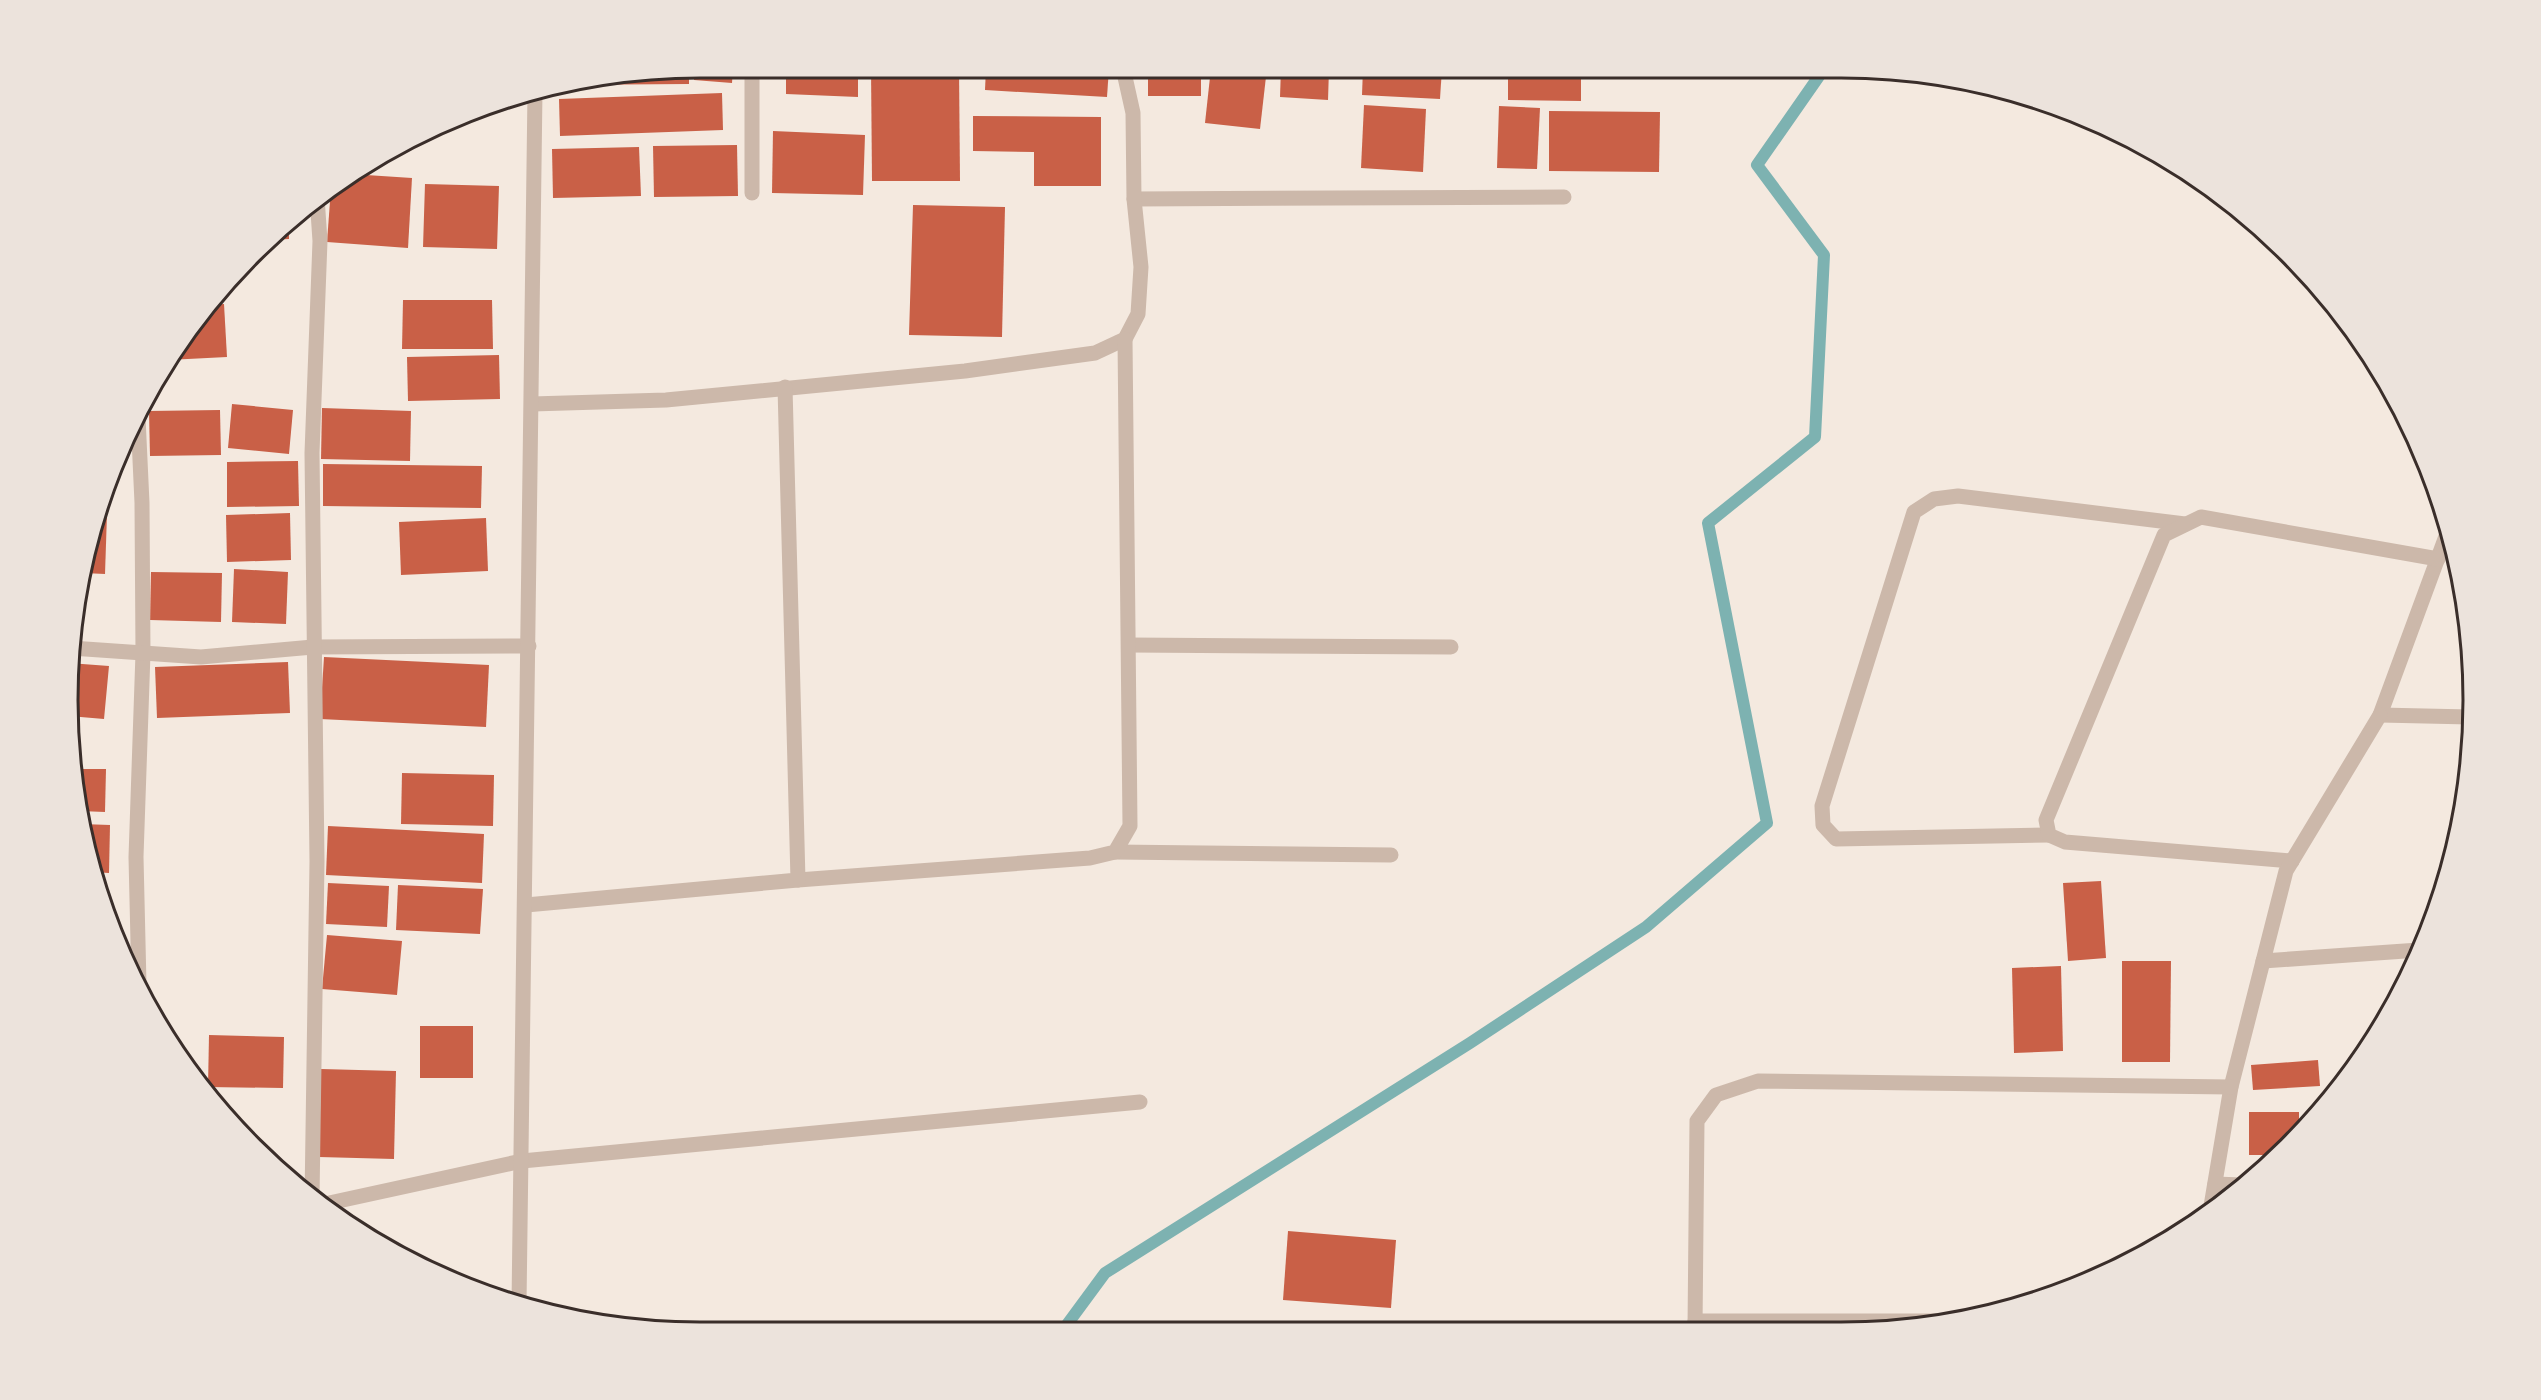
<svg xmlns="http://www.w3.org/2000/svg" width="2541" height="1400" font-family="'Public Sans',sans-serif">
	<rect width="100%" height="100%" fill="#f4e9df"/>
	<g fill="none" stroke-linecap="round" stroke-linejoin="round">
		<polyline stroke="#7db2b1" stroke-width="12" points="1063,1330 1105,1273 1470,1043 1646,927 1767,823 1708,523 1815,437 1824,255 1757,165 1824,69"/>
	</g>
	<g fill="#c96047">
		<polygon points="695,68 733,68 732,83 694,80"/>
		<polygon points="786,68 858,68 858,97 786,94"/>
		<polygon points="871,68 959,68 960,181 872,181"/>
		<polygon points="986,68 1109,68 1107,97 985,90"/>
		<rect x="1148" y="68" width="53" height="28"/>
		<polygon points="1211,68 1267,68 1260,129 1205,123"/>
		<polygon points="1281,68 1329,68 1328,100 1280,97"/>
		<polygon points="1363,68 1442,68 1440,99 1362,95"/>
		<polygon points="1508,68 1581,68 1581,101 1508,100"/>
		<polygon points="689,69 689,84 556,85 577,80"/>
		<polygon points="722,93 723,130 560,136 559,99"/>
		<polygon points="1364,105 1426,109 1423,172 1361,168"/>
		<polygon points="1499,106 1540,108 1537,169 1497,168"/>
		<polygon points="1549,111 1660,112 1659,172 1549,171"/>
		<polygon points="973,116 1101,117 1101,186 1034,186 1034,152 973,151"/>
		<polygon points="773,131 865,135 863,195 772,193"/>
		<polygon points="737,145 738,196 654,197 653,146"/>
		<polygon points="639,147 641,196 553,198 552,149"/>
		<polygon points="351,174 412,178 408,248 327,242 331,188"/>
		<polygon points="425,184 499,186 497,249 423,247"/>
		<polygon points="913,205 1005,207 1002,337 909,335"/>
		<polygon points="289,223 289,239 271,240 278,233"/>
		<polygon points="403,300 492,300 493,349 402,349"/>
		<polygon points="224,304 227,357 168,360 207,305"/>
		<polygon points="499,355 500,399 408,401 407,357"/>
		<polygon points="232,404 293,410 289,454 228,448"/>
		<polygon points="322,408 411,411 410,461 321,459"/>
		<polygon points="220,410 221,455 150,456 149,411"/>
		<polygon points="298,461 299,506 227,507 227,462"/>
		<polygon points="323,464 482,466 481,508 323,506"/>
		<polygon points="290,513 291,560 227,562 226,515"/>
		<polygon points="97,514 107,514 105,574 83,573 89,537"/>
		<polygon points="486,518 488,571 401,575 399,522"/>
		<polygon points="234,569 288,572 286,624 232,622"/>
		<polygon points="151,572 222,573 221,622 150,620"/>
		<polygon points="324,657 489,665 486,727 320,719"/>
		<polygon points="288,662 290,713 157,718 155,667"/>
		<polygon points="69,663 109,666 104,719 69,716"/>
		<polygon points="73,769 106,769 105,812 80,811"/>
		<polygon points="402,773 494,775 493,826 401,824"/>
		<polygon points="82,824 110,825 109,873 92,872"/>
		<polygon points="328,826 484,834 482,883 326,875"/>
		<polygon points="2101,881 2106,958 2068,961 2063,883"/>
		<polygon points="95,882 104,882 103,904"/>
		<polygon points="328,883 389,886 387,927 326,924"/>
		<polygon points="398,885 483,889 480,934 396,930"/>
		<polygon points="327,935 402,941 397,995 322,989"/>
		<polygon points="2122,961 2171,961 2170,1062 2122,1062"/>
		<polygon points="2061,966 2063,1051 2014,1053 2012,968"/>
		<rect x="420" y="1026" width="53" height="52"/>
		<polygon points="209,1035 284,1037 283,1088 208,1087"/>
		<polygon points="2318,1060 2320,1086 2253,1090 2251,1065"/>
		<polygon points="321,1069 396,1071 394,1159 319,1157"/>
		<polygon points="2249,1112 2299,1112 2299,1133 2278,1155 2249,1155"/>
		<polygon points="1288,1231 1396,1240 1391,1308 1283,1300"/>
	</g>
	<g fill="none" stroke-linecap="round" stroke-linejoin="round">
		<g stroke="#ccb8aa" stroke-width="15">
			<polyline points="752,68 752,193"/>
			<polyline points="1134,199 1564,197"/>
			<polyline points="532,404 666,400 965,371 1095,353 1125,339 1138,314 1141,267 1134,199 1133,113 1123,68"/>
			<polyline points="138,417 142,503 143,653 136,857 139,985"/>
			<polyline points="2449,528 2380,715 2470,717"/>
			<polyline points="1129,645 1451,647"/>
			<polyline points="71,648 201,657 313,647 529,646"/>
			<polyline points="2049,835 1836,839 1823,825 1822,806 1914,512 1934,499 1958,496 2185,524"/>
			<polyline points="1115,852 1391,855"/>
			<polyline points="2292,861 2065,842 2049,835 2046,820 2164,535 2201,517 2438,559"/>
			<polyline points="798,880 1090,858 1115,852 1130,826 1125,339"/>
			<polyline points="526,905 798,880 785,387"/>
			<polyline points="2263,961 2419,950"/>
			<polyline points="2215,1184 2242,1185"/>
			<polyline points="312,1199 317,861 312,453 320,241 317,197"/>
			<polyline points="320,1205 522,1161 1140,1102"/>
			<polyline points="2210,1212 2231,1087 2286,871 2380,715"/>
			<polyline points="519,1304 535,91"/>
			<polyline points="1695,1321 1951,1321"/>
			<polyline points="1695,1328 1697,1121 1716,1095 1758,1081 2231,1087"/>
		</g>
	</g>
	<path d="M0 0H2541V1400H0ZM700 78H1841A622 622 0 0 1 2463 700V700A622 622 0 0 1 1841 1322H700A622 622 0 0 1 78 700V700A622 622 0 0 1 700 78Z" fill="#ece3dc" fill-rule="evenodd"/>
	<path fill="none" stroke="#3a2e2a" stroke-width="3" d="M700 78H1841A622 622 0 0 1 2463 700V700A622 622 0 0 1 1841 1322H700A622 622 0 0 1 78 700V700A622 622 0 0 1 700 78Z"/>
</svg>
